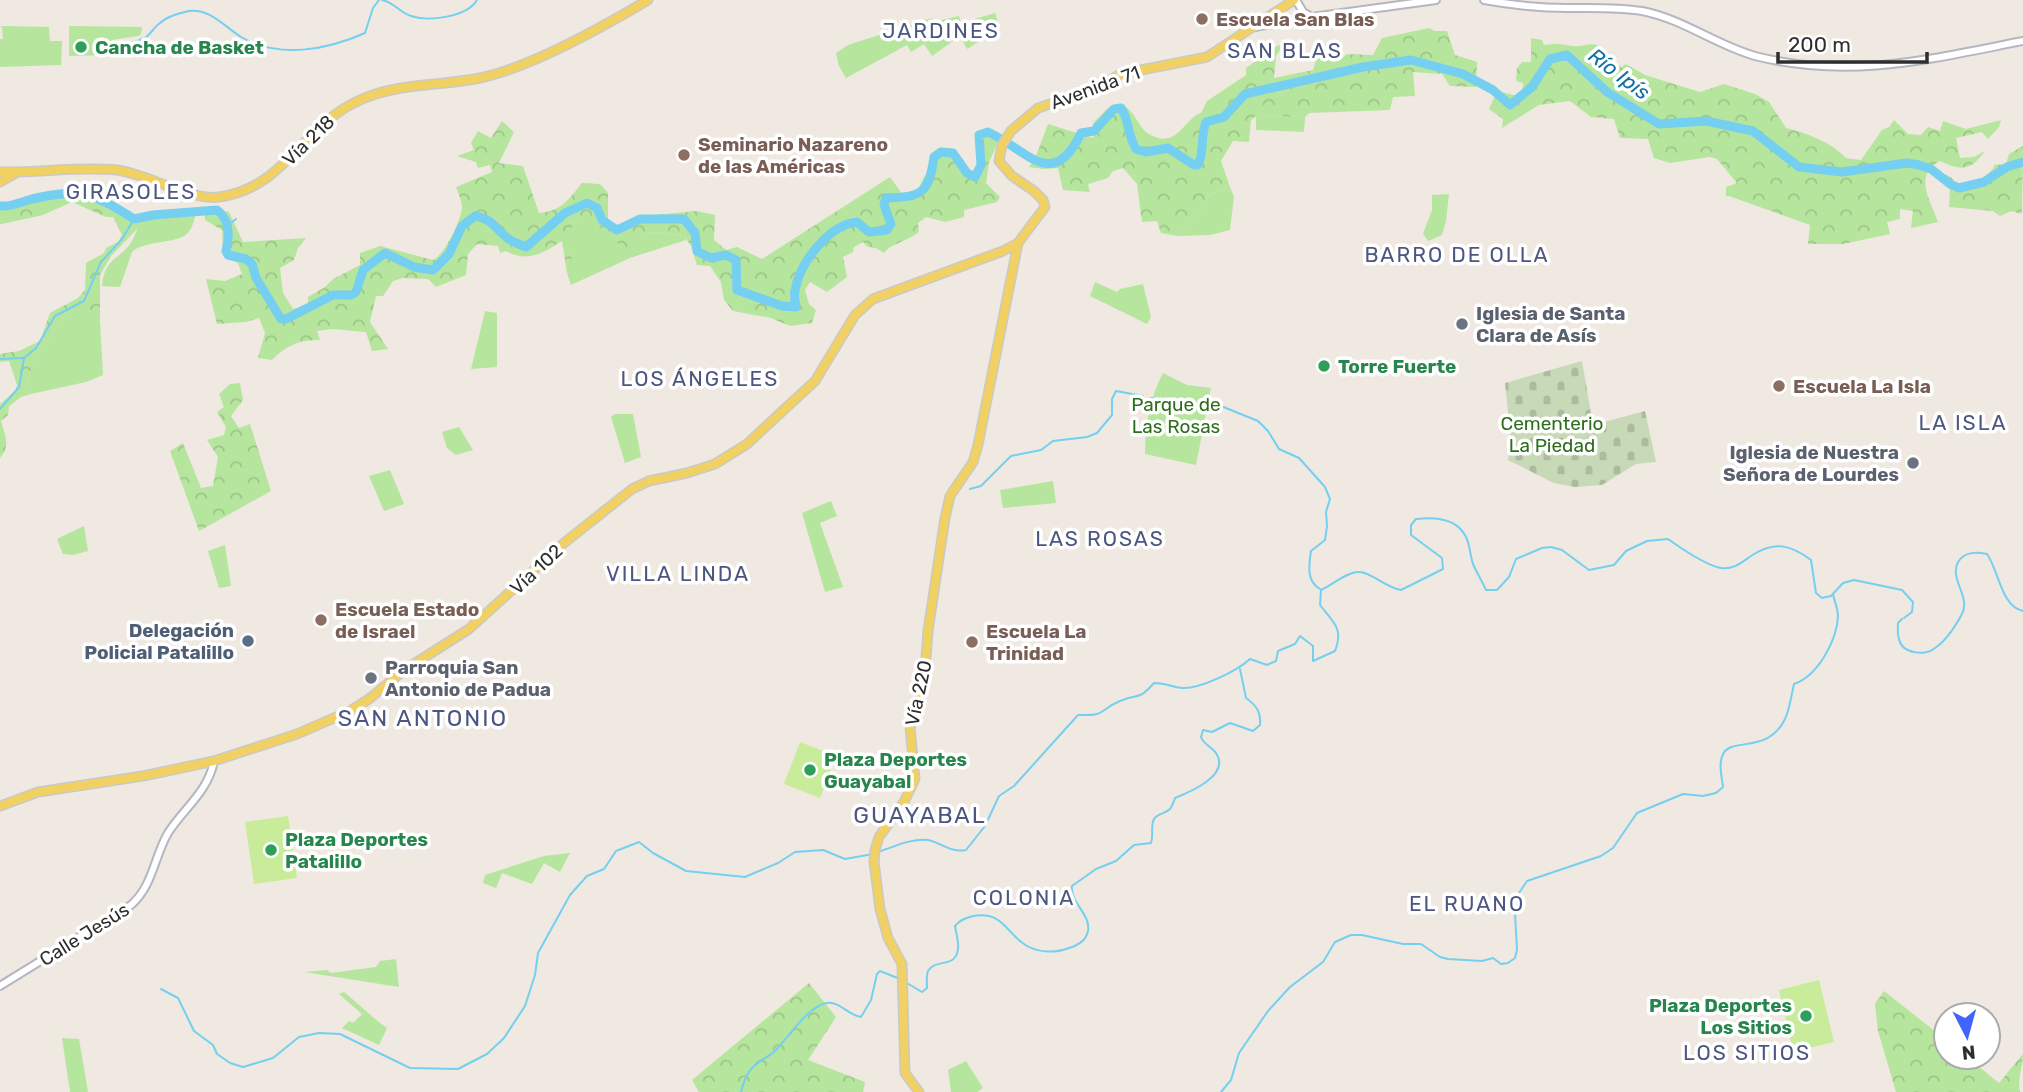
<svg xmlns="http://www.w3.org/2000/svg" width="2023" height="1092" font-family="Rubik,sans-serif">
	<defs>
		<pattern id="forest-crowns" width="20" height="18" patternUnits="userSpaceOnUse" patternTransform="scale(1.75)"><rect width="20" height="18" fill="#b6e59e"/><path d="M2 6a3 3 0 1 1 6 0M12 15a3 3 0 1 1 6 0" fill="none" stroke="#9dc588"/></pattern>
		<pattern id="cemetery-stones" width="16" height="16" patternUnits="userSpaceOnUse" patternTransform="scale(1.75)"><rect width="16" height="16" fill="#c8d9b8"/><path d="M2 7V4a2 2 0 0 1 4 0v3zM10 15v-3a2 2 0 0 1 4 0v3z" fill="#acbb9e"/></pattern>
	</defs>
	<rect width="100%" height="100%" fill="#efe9e1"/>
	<g fill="#b6e59e">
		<polygon points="995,13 1000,28 967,49 960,36 932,56 924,44 911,52 907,45 846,78 839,66 836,53 848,45 932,18 933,22 959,16 961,23"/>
		<polygon points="0,26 49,27 50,41 62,41 61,65 0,67 0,39 3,39 2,28"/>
		<polygon points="69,26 142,27 141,34 138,36 112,40 109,44 108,55 69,56"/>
		<polygon points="1256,116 1305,117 1304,132 1256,130"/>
		<polygon points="1230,187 1234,197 1230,230 1210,235 1177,236 1184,227 1201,213 1209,195"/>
		<polygon points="1449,194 1446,221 1442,235 1428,241 1423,234 1432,210 1432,195"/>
		<path d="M196,214C194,219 193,226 190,230C181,246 147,238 132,252L120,287L102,286C105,256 121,260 132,241C136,234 137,227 143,221Z"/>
		<polygon points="588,221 607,231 627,252 638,234 655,232 684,236 686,240 630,258 571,285 567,273 573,269 569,246 571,223"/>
		<polygon points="1095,282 1117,292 1120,289 1143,284 1151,317 1147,324 1090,296"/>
		<polygon points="485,311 497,313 497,367 471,369"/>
		<path d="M83,312L100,321L103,375L86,382L31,394C20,368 52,338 64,316Z"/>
		<path d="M1163,373L1187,385L1211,388L1196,465L1145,454C1146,422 1148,403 1163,373Z"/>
		<polygon points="615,414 633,414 641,457 625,463 611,417"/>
		<polygon points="459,427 473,450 456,455 447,448 442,432"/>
		<polygon points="390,470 404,504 384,511 369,476"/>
		<polygon points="1053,481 1056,503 1003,508 1000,490"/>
		<polygon points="831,501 837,516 820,523 843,587 825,592 802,513"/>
		<polygon points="84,526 88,551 73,555 63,554 57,539"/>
		<polygon points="225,545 231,586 219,588 208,551"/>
		<polygon points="570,853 560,872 544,863 532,884 502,873 496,888 483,883 485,875 544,856"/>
		<polygon points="396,959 399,987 304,972 327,970 331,973 376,967 380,961"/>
		<path d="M344,992C359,1004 371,1017 387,1028L379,1045L342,1028L349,1021L353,1023L362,1014L339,994Z"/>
		<polygon points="62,1038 79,1039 88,1092 70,1092"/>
		<polygon points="966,1061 983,1088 977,1092 951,1092 948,1070"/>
	</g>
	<g fill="url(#forest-crowns)">
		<path d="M1429,28L1435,31H1447L1455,55L1477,62L1476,87L1450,86L1442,74L1413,72L1415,96L1393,97L1390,110L1309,113L1305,117L1256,116L1251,120L1249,142L1233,141L1221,161L1230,187L1209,195L1201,213L1184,227L1177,236L1161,233L1157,221L1142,222L1137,184L1123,168L1113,171L1108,178L1088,184L1090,192L1063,190L1058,168L1044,169L1029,167L1036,156L1048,124L1093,138V123L1109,107L1121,104C1139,113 1136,130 1155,137C1178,146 1185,118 1201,113L1207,101L1246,75V68L1277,46L1284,44L1276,56L1274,78L1313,70L1317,56L1342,58L1347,54L1373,55L1382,38Z"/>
		<path d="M1531,38L1542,40L1544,45C1559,43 1559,44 1573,46C1584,48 1587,41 1601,46L1605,57L1622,67L1626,64L1645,75L1700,92L1724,84L1755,94L1769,102L1786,128C1807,133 1831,142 1846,158L1861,160L1882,130L1889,127L1894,120L1908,134L1921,135L1928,127L1940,131L1943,121L1966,129L2001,120L1999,127L1988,139L1982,132L1956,138L1960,158L1974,157L1985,151C1971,171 1961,171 1940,161C1913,175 1930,200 1938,222L1911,228L1913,211L1900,209V219L1887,222L1890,234L1843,244H1808L1810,225L1726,195V187L1737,183L1717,159L1710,157L1670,163L1654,158L1648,139L1620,138L1614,119L1591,117L1570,101L1539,105L1502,128L1503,119L1489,109L1497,91L1518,96L1522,92L1523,83L1516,81L1517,68L1522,62H1531Z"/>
		<path d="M502,121L514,132L499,163L523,166L539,213C562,211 568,200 582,183L600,184L608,193V220L616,227L643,216L697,211L715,215L714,240L726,250L737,247L762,259L890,177L903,195L917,191L924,177L941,155H952L964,174L976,178L982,168L983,131L992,129L1001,136L989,162L986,183L1000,197L997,202L964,210V217L945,222L926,217L918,223L919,232C908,241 890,244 884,253L876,248L868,247L863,242L854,247L853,252L843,257L847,277L827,292L810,282L805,290L809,304L816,310L812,323L790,326L771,318L733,311L724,300L721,282L710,266L697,265L691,246L684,236L655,232L639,234L627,253C609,234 599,219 571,223L574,237L569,246L574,269L567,273L562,241C543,253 527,263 506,251L500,253L498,246L477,244L468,254L466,275L436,287L428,279L403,278L393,281L383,296H376L370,322L388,349L372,351L366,332L332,329L317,331L320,340C299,340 287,345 272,360L258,358L265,333L259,318L246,322L217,324L206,279L225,281L242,274L238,263L225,258L223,253L222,230L205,220L204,208L229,212L243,242L306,238L298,248L294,260L280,268L283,293L293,309L308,304V297L325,287L333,279L360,265V253L380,246L433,260C445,254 460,222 462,209C463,203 458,193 456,187L492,172L490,165L478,168L476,162L457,156L474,150L471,143L478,131L491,138Z"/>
		<polygon points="2023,146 2022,214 2011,211 2000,216 1993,211 1949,207 1950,191 1944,174 1951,177 1957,185 1973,187 1993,169 1994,165 2006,164 2009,154"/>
		<path d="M72,192L90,195L107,202L119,212L136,217L196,208L194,216L148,222L138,228L111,256L100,275V321L83,313L64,316C52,338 20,368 31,394L21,397L9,406L8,415L1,421C5,436 11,445 0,458V404L15,391L17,385L9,361L0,362V354L19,351L40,341L50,313L78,298L85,290L86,263L104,253L106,248L118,242L122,235L113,217H106L72,202L43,215L2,224H0V209L18,208L33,199Z"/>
		<polygon points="240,383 243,400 231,416 239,428 250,424 271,491 199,531 170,451 183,443 201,488 213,486 218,457 207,440 224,435 226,427 217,412 224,407 219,394 230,384"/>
		<polygon points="809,983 836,1017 808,1060 865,1082 863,1092 699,1092 692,1080"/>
		<path d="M1884,991L1946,1040V1057H1967L1999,1083L2023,1054C2023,1068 2017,1077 2020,1092H1896L1878,1031L1875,1004Z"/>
	</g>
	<polygon fill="url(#cemetery-stones)" points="1582,361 1593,425 1645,411 1656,462 1636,464 1602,485 1575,487 1554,483 1508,460 1511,441 1505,383"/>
	<g fill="#c9ec9a">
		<polygon points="800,742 836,756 820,798 784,784"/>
		<polygon points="288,816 297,878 254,884 245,822"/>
		<polygon points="1819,980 1834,1042 1793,1052 1779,990"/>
	</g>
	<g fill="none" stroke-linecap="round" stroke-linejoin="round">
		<g stroke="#75cff0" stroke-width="2">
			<path d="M382,0C394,2 400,13 411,16C429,22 467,17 477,0"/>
			<path d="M109,49C120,44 134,44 145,38C151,34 154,27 160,23C167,16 180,13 189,11C210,8 225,27 241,37C279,59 327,50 365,33L373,8L379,0"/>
			<polyline points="228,225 236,219"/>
			<polyline points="0,359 23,358"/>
			<path d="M1150,398C1157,400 1162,399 1169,399C1183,401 1191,410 1204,400L1208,401"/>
			<path d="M1216,404L1258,421L1268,431L1279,449L1299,458L1325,487L1330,499L1326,512L1327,526L1325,540L1311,551C1309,565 1306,581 1320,589"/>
			<polyline points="0,409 19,387 24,358 36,348 55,316 84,301 101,262 122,239 134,219"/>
			<polyline points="970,489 981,486 1011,456 1041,450 1053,441 1087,437 1097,433 1112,415 1112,399 1116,391 1143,396"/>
			<path d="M1902,619L1898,623C1898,628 1897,634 1899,639C1902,654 1925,656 1935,648C1946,641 1956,625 1962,614C1971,597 1949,579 1958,562C1965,551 1977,552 1987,554C1999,571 2001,606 2023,611"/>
			<path d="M878,852C893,847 912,838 928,840C942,843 950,853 966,850L985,826L999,796L1014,786L1078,715C1108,716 1098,710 1120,701C1139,693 1138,701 1154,683C1166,683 1172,687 1182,688C1200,689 1237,671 1250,659L1267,665L1276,661L1278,651L1295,644L1300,636L1313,646V661L1335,651C1344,628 1333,622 1320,605L1321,590C1332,585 1347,572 1358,572C1370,571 1386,588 1401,590L1443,569L1442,558L1411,535V525L1416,519C1433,517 1457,518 1466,537C1470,545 1470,555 1473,564C1477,573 1482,581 1486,590H1497L1509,577L1516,559L1542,548L1551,547L1562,550L1589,570L1614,565L1626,551L1647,541L1668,539C1679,547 1707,566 1721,568C1734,570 1742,562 1751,556C1774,540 1791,545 1811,560L1816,593L1822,598L1831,596L1843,583L1854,580L1902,590L1913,602L1912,612L1904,618"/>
			<path d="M905,982L922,992L927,988C927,983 926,976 928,971C935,958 956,969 958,949C959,942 956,933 955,926C960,920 965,918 973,916C1004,911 1006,934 1027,946C1039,953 1057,953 1069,948C1078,945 1086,941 1088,931C1091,914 1070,903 1072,886L1096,869L1116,861L1134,845L1151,843C1154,835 1150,827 1154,819C1158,813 1165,814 1170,809C1171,808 1175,799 1175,798C1190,792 1231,775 1216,753C1211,746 1204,745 1201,737L1203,730L1212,732L1230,723L1253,731L1260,725C1261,712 1257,706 1246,698L1240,669"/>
			<polyline points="161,989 178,998 194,1031 213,1045 217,1054 230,1063 243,1067 273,1058 299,1037 319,1033 340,1034 410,1068 458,1069 487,1054 504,1038 525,1006 535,975 538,953 570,895 587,876 604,869 616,851 639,842 653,853 686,871 745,877 778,863 795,852 823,850 845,859 873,854"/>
			<path d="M741,1092C743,1083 746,1074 753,1067C759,1061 768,1057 775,1051C788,1038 809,1005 827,1003C839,1001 848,1015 861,1017L871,1000L877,974L880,971L900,979"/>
			<path d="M1221,1092L1231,1080L1239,1053L1268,1011L1290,987L1323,962L1335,942L1351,935H1362L1403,944H1421L1440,957L1448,959L1482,961L1493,958L1501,964L1508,963L1515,958L1517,950L1515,913L1519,893L1527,881L1601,856L1613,848L1637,813L1683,794L1703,796L1716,793L1723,787C1722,777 1718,764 1723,754C1732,737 1766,754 1784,721C1790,710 1791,696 1794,684C1818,676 1837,640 1838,616C1838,609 1834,600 1833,594"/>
		</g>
		<path stroke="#75cff0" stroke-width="9" d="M0,206C11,207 21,202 32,199C80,188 93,193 134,219L153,215L217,210C230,220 230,235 226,251L228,255L246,259L252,264L256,278L281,319H286L333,295H351L356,292L363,270L385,253L414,267L433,270L449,254L462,226L475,216C491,219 493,225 504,235C509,241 519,244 526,247L565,213L587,203L597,208L602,220L617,230L640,219H684L695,233L697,251L711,258L726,255L736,260L737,290L782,306L796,307C795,302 794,295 795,290C800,263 828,225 857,222L869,232L887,230L891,224L884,205L886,198C921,197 929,194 934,157L941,152L953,153L967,173L975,177L981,165L979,135L988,132C1026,149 1053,193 1081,133L1094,131L1114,109L1121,108C1129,119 1127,134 1136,149L1146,152L1168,148L1194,165H1198C1205,151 1200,136 1206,122L1224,117L1245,94L1363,67L1411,60L1463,74L1493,90L1510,105L1532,87L1550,59L1567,55L1607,92L1659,124L1706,121L1753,131L1799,167L1842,172L1907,163L1919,165L1931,169L1950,184L1959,188L1984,182L2007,167L2023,162"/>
		<defs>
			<g id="minor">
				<polyline points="1296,0 1303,12 1310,16"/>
				<path d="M1484,0C1512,5 1539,8 1568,8C1593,8 1618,7 1642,11C1683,19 1716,45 1755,56C1850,80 1930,59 2023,41"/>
				<polyline points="1255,27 1312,17 1436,0"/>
				<path d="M0,986L131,905C153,886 154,857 168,833C184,808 208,792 214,761"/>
			</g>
			<g id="major">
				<path d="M0,172C39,173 78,166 117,170C148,174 191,201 219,197C286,188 301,126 360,100C397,83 441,86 480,78C532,67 601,28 648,0"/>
				<polyline points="0,182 16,173"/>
				<polyline points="0,806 38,792 143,776 214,761 297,734 350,711 369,699 403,671 469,629 564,543 632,489 649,481 687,473 715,464 747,444 815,381 855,315 873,299 1003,251 1018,243 1045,207 1043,200 1034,191 1012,176 999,161 1002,145 1011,131 1038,108 1092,90 1121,74 1207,57 1294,0"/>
				<polyline points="919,1092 905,1073 902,964 888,938 880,909 874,862 875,850 879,837 904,802 915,779 910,727 924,684 928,631 945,518 950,496 973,462 978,445 1018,243"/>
			</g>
		</defs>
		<use href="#minor" stroke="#b4b7c1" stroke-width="10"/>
		<use href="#major" stroke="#c9c9c9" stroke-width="11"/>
		<use href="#minor" stroke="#fff" stroke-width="6"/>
		<use href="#major" stroke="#f2d163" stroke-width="8"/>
	</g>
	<g fill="#8d6e63" stroke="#fff" stroke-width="2.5">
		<circle cx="1202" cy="19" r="7"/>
		<circle cx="684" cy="155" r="7"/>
		<circle cx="1779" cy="386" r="7"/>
		<circle cx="321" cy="620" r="7"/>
		<circle cx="972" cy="642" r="7"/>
	</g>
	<g fill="#2e9e5b" stroke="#fff" stroke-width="2.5">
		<circle cx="81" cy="47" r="7"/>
		<circle cx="1324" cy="366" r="7"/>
		<circle cx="810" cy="770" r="7"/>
		<circle cx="271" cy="850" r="7"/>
		<circle cx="1806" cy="1016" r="7"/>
	</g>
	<g fill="#6b7280" stroke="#fff" stroke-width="2.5">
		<circle cx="1462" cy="324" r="7"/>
		<circle cx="1913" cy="463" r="7"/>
		<circle cx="371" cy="678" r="7"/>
	</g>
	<circle fill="#5c6f8a" stroke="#fff" stroke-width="2.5" cx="248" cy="641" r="7"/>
	<g text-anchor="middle" stroke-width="7" stroke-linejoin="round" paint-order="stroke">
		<g font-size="19" font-weight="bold" fill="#785e54" stroke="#fff" text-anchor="start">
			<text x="1216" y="26">Escuela San Blas</text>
			<text x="698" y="151">Seminario Nazareno<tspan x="698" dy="22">de las Américas</tspan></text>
			<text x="1793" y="393">Escuela La Isla</text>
			<text x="335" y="616">Escuela Estado<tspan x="335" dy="22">de Israel</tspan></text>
			<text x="986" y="638">Escuela La<tspan x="986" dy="22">Trinidad</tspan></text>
		</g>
		<g font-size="19" font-weight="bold" fill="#27864d" stroke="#fff" text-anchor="start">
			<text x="95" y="54">Cancha de Basket</text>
			<text x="1338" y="373">Torre Fuerte</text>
			<text x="824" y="766">Plaza Deportes<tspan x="824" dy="22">Guayabal</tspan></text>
			<text x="285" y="846">Plaza Deportes<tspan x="285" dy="22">Patalillo</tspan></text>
			<text x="1792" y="1012" text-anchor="end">Plaza Deportes<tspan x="1792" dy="22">Los Sitios</tspan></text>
		</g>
		<g font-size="19" fill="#2e2e2e" stroke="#fff">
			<text transform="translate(1095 87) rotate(-20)" y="7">Avenida 71</text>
			<text transform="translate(308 140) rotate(-44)" y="7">Vía 218</text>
			<text transform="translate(536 569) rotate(-43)" y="7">Vía 102</text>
			<text transform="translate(918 693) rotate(-78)" y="7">Vía 220</text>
			<text transform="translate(84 934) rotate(-32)" y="7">Calle Jesús</text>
		</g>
		<g font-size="19" font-weight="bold" fill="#5b616d" stroke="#fff" text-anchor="start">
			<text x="1476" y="320">Iglesia de Santa<tspan x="1476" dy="22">Clara de Asís</tspan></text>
			<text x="1899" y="459" text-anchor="end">Iglesia de Nuestra<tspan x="1899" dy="22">Señora de Lourdes</tspan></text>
			<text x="385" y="674">Parroquia San<tspan x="385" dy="22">Antonio de Padua</tspan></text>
		</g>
		<g font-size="19" fill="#2c6e1b" stroke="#fff">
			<text x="1176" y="411">Parque de<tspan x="1176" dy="22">Las Rosas</tspan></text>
			<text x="1552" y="430">Cementerio<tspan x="1552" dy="22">La Piedad</tspan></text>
		</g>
		<g font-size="19" font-weight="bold" fill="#4e5e75" stroke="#fff" text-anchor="end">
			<text x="234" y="637">Delegación<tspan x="234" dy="22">Policial Patalillo</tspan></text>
		</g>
		<g font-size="21" letter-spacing="2" fill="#4d5680" stroke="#fff">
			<text x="941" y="38">JARDINES</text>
			<text x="1285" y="58">SAN BLAS</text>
			<text x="131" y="199">GIRASOLES</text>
			<text x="1457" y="262">BARRO DE OLLA</text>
			<text x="700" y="386">LOS ÁNGELES</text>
			<text x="1963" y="430">LA ISLA</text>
			<text x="1100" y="546">LAS ROSAS</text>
			<text x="678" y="581">VILLA LINDA</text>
			<text x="1024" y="905">COLONIA</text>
			<text x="1467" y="911">EL RUANO</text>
			<text x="1747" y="1060">LOS SITIOS</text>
		</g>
		<g font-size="21" font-style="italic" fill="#0d6fa3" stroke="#fff">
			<text transform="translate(1619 74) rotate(37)" y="7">Río Ipís</text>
		</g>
		<g font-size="23" letter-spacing="2" fill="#4d5680" stroke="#fff">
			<text x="423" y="726">SAN ANTONIO</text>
			<text x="920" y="823">GUAYABAL</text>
		</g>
	</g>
	<g transform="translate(1967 1036) rotate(174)"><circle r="33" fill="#ffffff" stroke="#ababab" stroke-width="2"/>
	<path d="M0-5L12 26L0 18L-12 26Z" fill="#4264fb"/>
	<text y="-10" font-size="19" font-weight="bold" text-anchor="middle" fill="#2e2e2e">N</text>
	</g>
	<path d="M1778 52v10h149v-10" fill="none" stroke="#2e2e2e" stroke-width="3.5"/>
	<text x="1788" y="52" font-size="21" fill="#2e2e2e" stroke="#ffffff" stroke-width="5" paint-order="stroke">200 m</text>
</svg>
